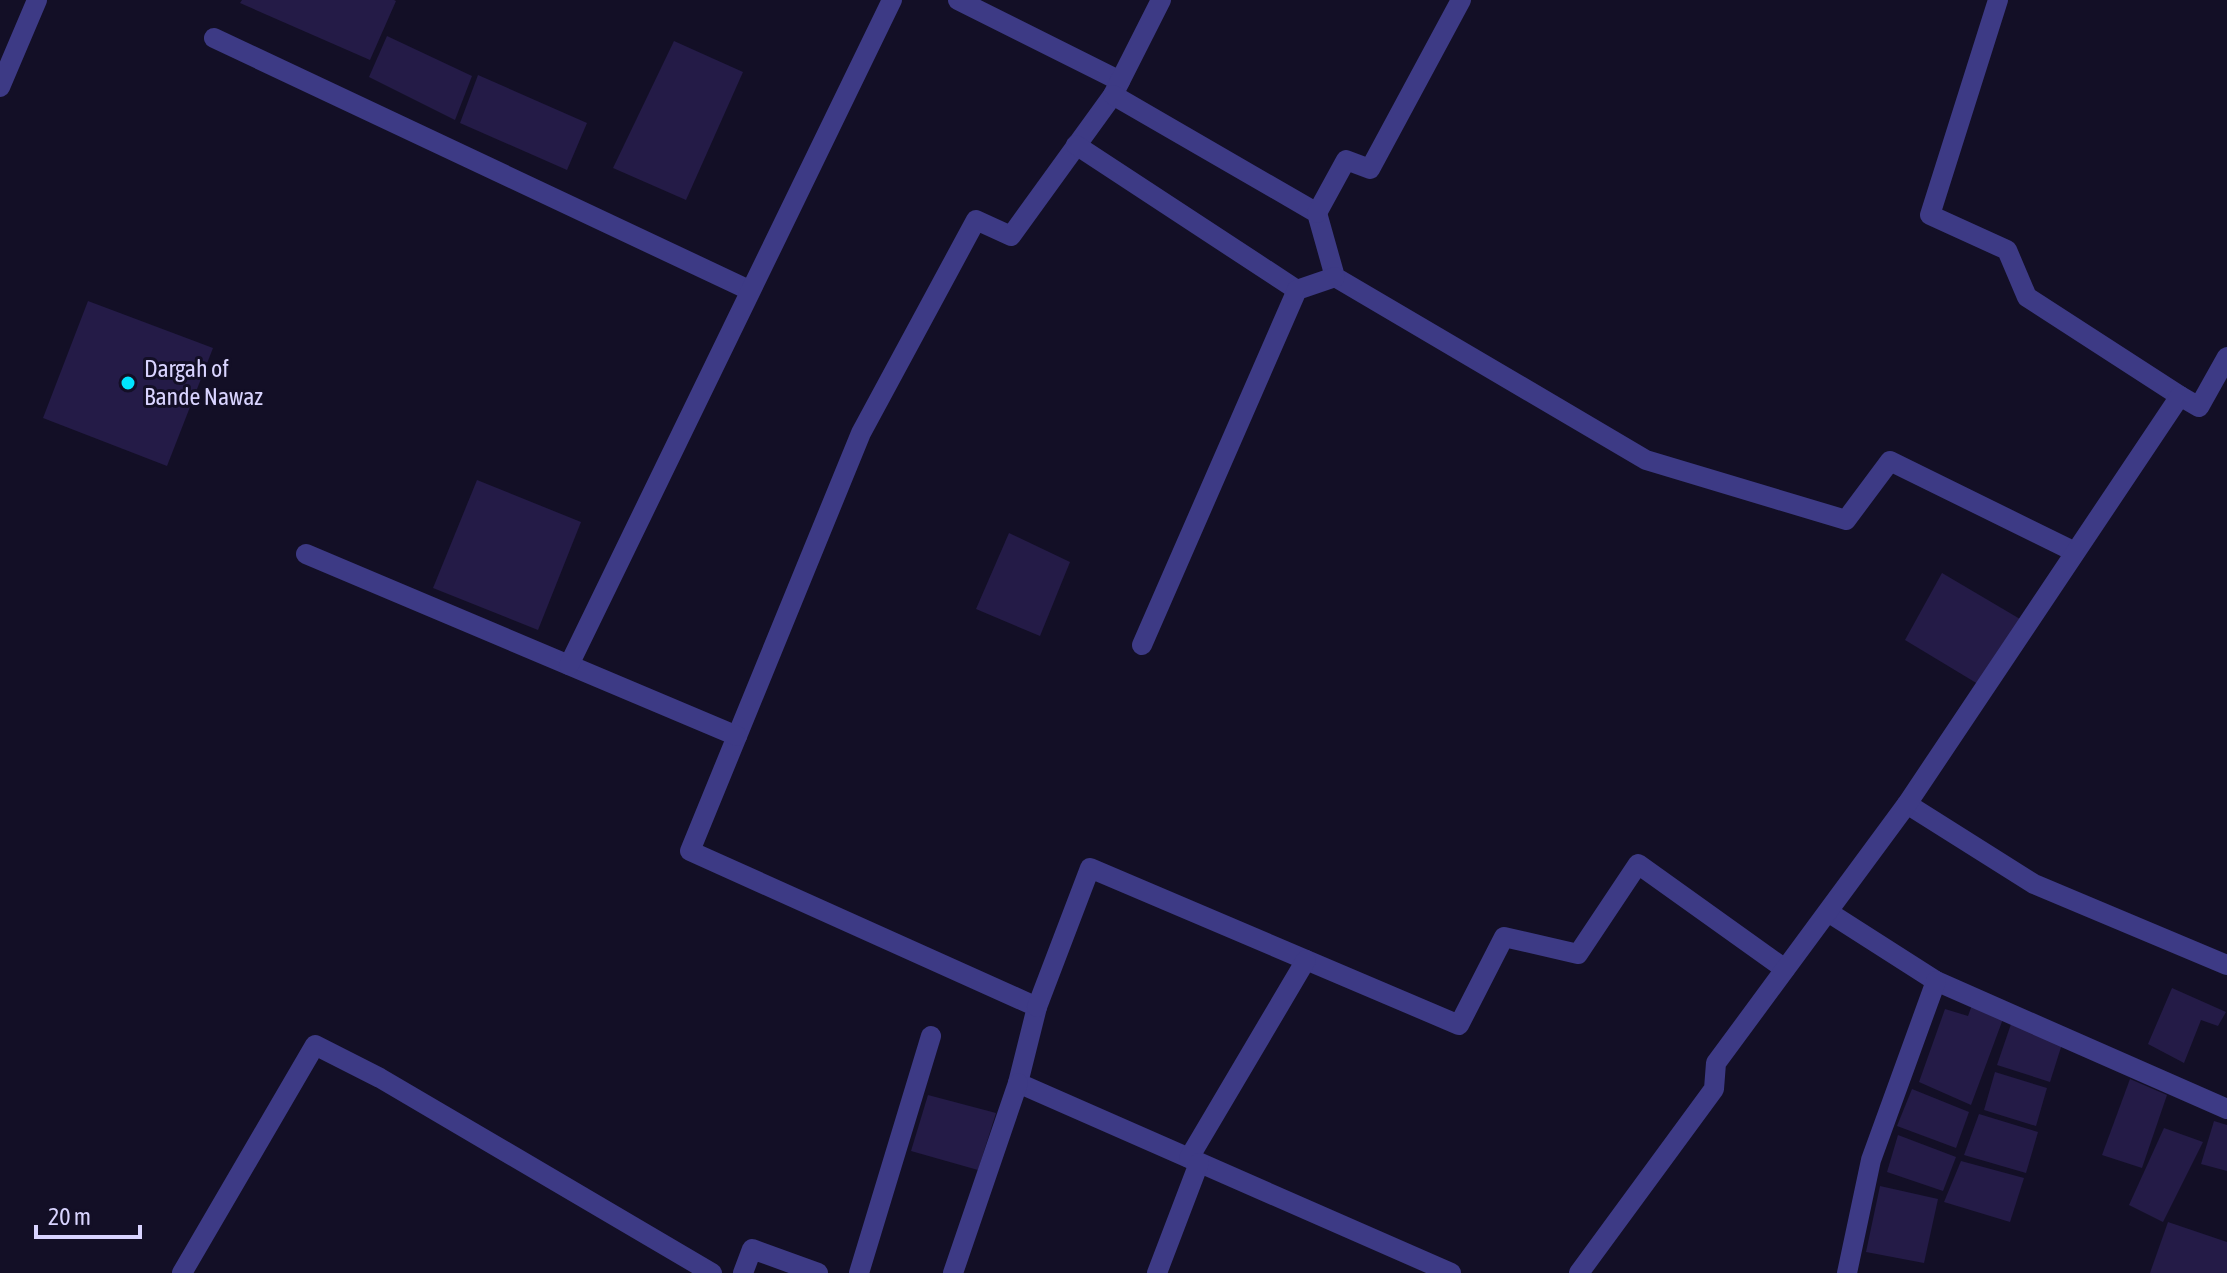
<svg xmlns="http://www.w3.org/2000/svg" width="2227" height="1273" font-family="'Asap Condensed',sans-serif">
	<rect width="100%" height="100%" fill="#130f26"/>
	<g fill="#241b47">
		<polygon points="242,0 394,0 396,1 370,60 240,3"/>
		<polygon points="387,36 472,76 455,120 369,77"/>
		<polygon points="674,41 743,72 686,200 613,168"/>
		<polygon points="478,75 587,123 567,170 460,123"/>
		<polygon points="88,301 213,348 167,466 43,418"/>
		<polygon points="477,480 581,522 538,630 433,588"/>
		<polygon points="1009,533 1070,562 1040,636 976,609"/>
		<polygon points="1942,573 2020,619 1978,684 1905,640"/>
		<polygon points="2172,988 2226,1012 2218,1026 2201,1020 2184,1063 2148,1044"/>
		<polygon points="1972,1005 2003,1019 1971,1105 1919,1082 1945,1009 1968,1016"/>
		<polygon points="2011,1024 2062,1044 2050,1082 1997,1065"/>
		<polygon points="1995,1072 2047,1088 2036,1126 1984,1110"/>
		<polygon points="2130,1079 2167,1095 2142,1168 2102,1155"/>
		<polygon points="1912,1089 1969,1112 1956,1148 1897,1126"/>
		<polygon points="928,1095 996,1113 978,1170 911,1151"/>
		<polygon points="1979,1114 2038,1132 2026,1173 1964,1155"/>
		<polygon points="2214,1121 2227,1125 2227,1171 2201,1164"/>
		<polygon points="2164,1128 2203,1142 2163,1222 2129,1205"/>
		<polygon points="1898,1135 1956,1157 1943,1191 1887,1172"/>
		<polygon points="1961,1161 2024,1178 2010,1222 1944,1202"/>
		<polygon points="1880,1186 1938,1199 1924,1263 1866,1252"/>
		<polygon points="2168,1222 2227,1242 2227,1273 2150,1273"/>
	</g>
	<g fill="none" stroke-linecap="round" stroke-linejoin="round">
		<g stroke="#3d3a85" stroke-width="20">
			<polyline points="958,0 1120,81"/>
			<polyline points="1161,0 1113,95 1011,236 976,220 861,433 690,851 1037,1007 1018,1083 1451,1273"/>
			<polyline points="1998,0 1930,215 2007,250 2027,297 2180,396"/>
			<polyline points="214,38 749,290"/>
			<polyline points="0,87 37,0"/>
			<polyline points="1113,95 1317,213 1335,277 1646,460 1846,520 1890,461 2075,552"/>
			<polyline points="1076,145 1297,290"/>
			<polyline points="1317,213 1346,160 1370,169 1461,0"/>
			<polyline points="306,554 737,736"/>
			<polyline points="1142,645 1297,290 1335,277"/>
			<polyline points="569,665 892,0"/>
			<polyline points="1907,804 2034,884 2227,965"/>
			<polyline points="1828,912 1936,981 2227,1109"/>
			<polyline points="1037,1007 1090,868 1459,1025 1504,937 1578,954 1638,864 1785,969"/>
			<polyline points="1189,1158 1306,960"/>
			<polyline points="182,1273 315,1045 380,1078 712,1273"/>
			<polyline points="743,1273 752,1249 818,1273"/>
			<polyline points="859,1273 931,1036"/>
			<polyline points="953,1273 1018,1083"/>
			<polyline points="1157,1273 1199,1163"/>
			<polyline points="1579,1273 1714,1089 1716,1063 1907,804 2180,396 2199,407 2227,357"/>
			<polyline points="1847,1273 1871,1160 1936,981"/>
		</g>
	</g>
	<circle fill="#00e5ff" stroke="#130f26" stroke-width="3" cx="128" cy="383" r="8"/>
	<g text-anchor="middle" stroke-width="6" stroke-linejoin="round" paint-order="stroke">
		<g font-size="24" fill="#d9d4ff" stroke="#130f26" text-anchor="start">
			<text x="144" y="377">Dargah of<tspan x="144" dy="28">Bande Nawaz</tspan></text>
		</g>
	</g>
	<path d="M36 1225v12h104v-12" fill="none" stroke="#d9d4ff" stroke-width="4"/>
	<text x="48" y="1225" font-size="24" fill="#d9d4ff" stroke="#130f26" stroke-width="6" paint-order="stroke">20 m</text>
</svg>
